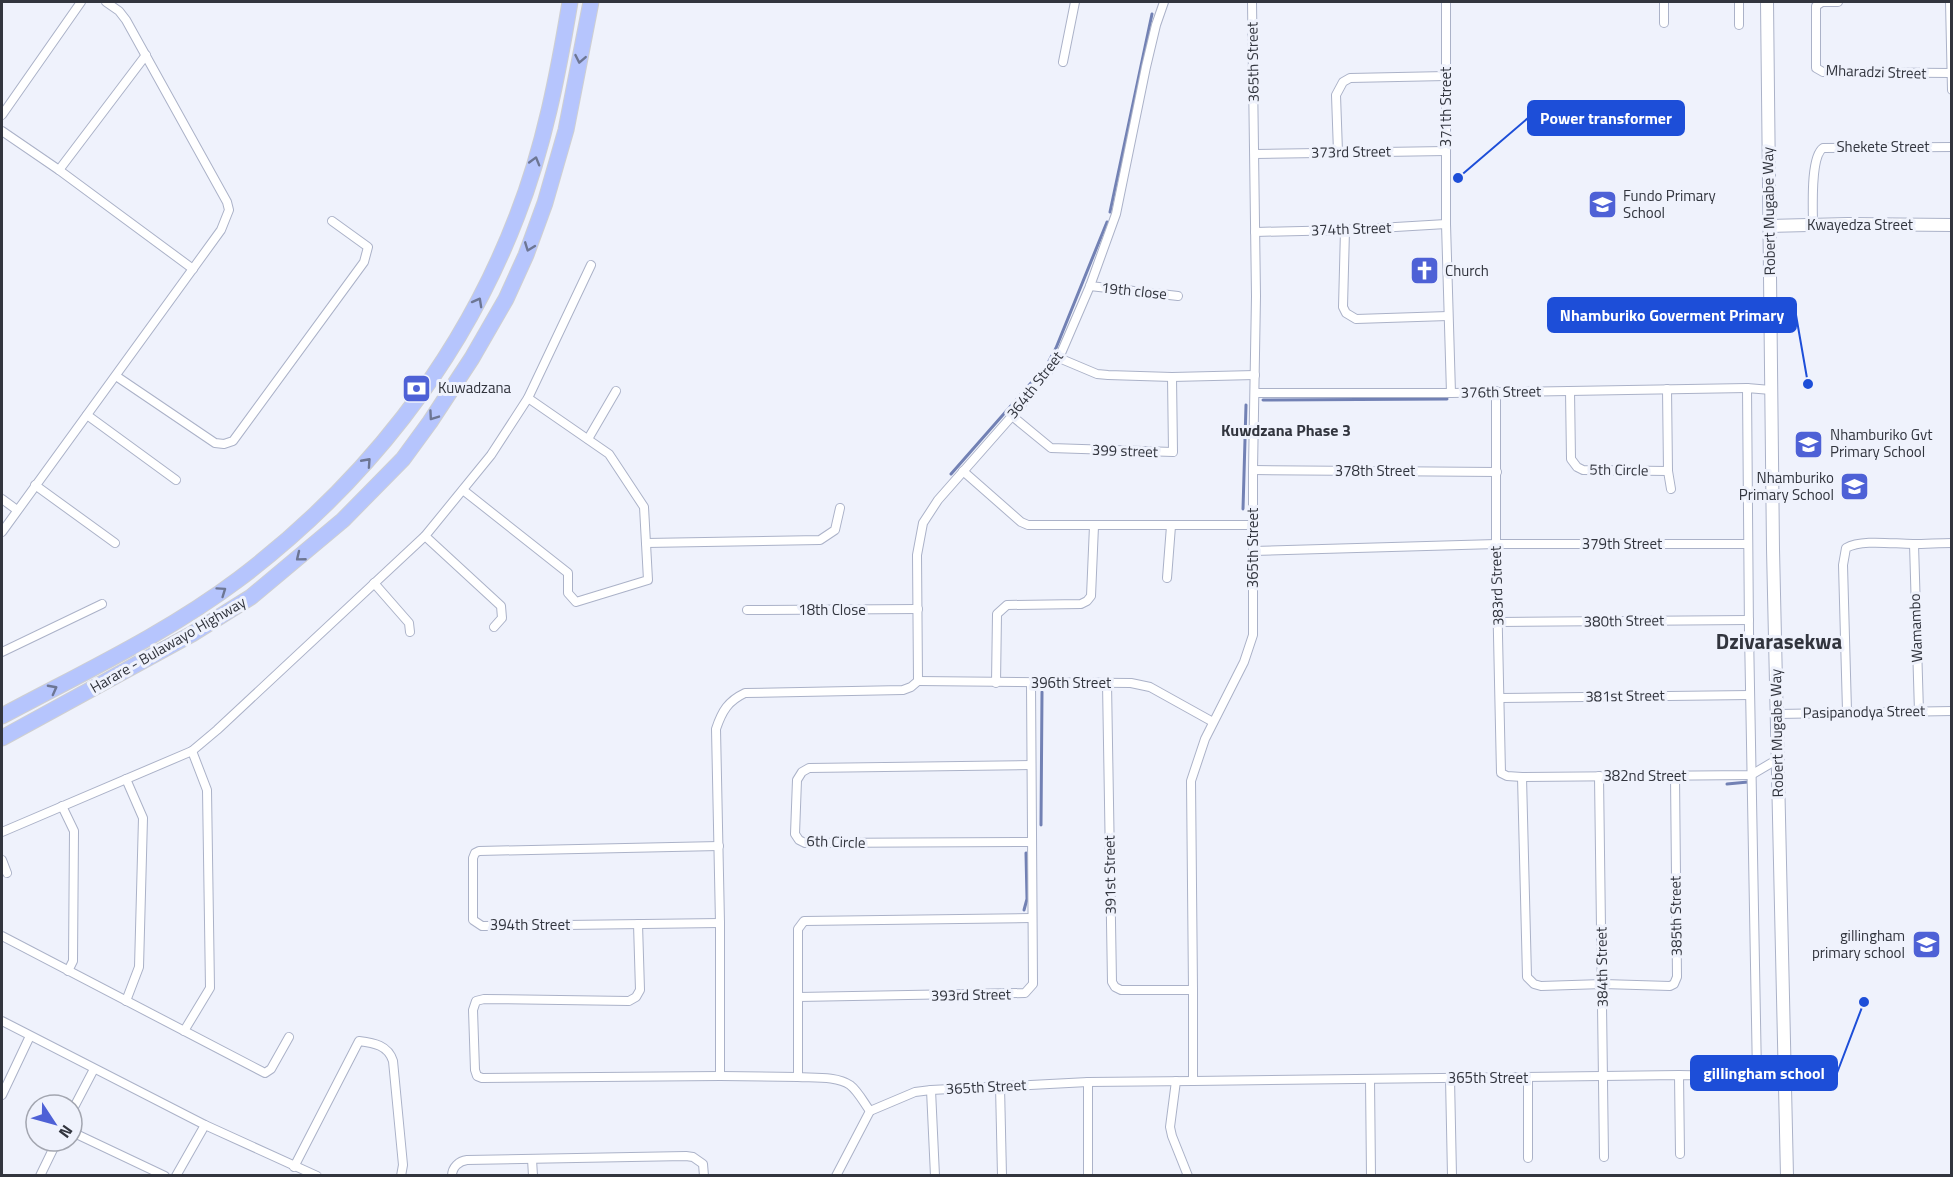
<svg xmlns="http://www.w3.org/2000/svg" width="1953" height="1177" font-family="'Titillium Web',sans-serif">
	<rect width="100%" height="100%" fill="#eff2fc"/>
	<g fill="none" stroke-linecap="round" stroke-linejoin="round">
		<g stroke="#7281b4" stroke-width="3">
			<polyline points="1110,212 1152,14"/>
			<polyline points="1049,361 1056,348 1107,222"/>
			<polyline points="1263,400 1447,399"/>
			<polyline points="951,474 1045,367"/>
			<polyline points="1243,509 1246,405"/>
			<polyline points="1727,784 1748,782"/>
			<polyline points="1041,825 1042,692"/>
			<polyline points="1024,910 1027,899 1026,853"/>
		</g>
		<defs>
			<g id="street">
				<polyline points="1446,2 1446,224 1451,393"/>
				<polyline points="1838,2 1822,2 1816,6 1816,68 1823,72 1951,73"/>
				<polyline points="1950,2 1952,90"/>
				<polyline points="1664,23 1664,2"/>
				<polyline points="1739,25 1739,2"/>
				<polyline points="1063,62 1075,2"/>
				<polyline points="2,115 81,2"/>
				<polyline points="2,131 59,170 193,269"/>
				<polyline points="1338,152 1336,95 1343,82 1350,78 1446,76"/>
				<polyline points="1255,154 1446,151"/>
				<polyline points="59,170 146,55"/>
				<path d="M1813,225C1813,209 1810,157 1823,148L1952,147"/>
				<polyline points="1345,230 1343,307 1346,313 1356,319 1448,316"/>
				<polyline points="1255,232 1345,230 1446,224"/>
				<polyline points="1090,286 1178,296"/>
				<polyline points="1059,358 1097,374 1108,375 1172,377 1255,375"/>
				<polyline points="116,376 215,443 224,444 233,441 364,262 368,247 332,221"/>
				<polyline points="1667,389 1668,471 1671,489"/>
				<polyline points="1496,391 1496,544 1501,773 1507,776 1522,777 1751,775 1778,759"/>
				<polyline points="1570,391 1571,459 1577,467 1583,470 1668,471"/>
				<polyline points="1255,393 1451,393 1747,388"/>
				<polyline points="87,415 176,480"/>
				<polyline points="1012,416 1051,448 1173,452 1172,377"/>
				<polyline points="588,439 616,391"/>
				<polyline points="1253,470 1497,472"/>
				<polyline points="963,471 1021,522 1028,525 1253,525"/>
				<polyline points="35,485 115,543"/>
				<polyline points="463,490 568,573 568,593 576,602 648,580 644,507 609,454 528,398"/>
				<polyline points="2,499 17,510"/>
				<polyline points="2,532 221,230 229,210 227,202 126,20 119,11 106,2"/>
				<polyline points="425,536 501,606 502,618 494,627"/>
				<polyline points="646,543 820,540 835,530 840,508"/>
				<polyline points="1914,544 1919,712"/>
				<polyline points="1253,551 1496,544 1748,544"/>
				<polyline points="1167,578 1171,526"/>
				<polyline points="374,583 409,623 410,632"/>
				<polyline points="747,610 918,609"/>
				<polyline points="1498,622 1749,620"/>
				<polyline points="2,652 102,604"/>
				<polyline points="918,681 917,555 923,523 938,500 1012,416 1059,358 1090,286 1116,214 1146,67 1156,25 1164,2"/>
				<polyline points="918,681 1131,683 1150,687 1213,722"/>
				<polyline points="996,683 997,614 1007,605 1081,604 1087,601 1091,596 1094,526"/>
				<polyline points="1107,683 1112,982 1115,987 1121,990 1193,990"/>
				<polyline points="1500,698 1750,695"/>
				<path d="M1847,711L1843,565L1846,548C1862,539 1893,544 1913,544C1926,544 1939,543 1952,543"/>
				<polyline points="1777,714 1952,711"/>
				<polyline points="1599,776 1604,1157"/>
				<polyline points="1522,777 1527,977 1534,984 1541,986 1603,984 1670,986 1674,984 1677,977 1675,776"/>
				<polyline points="126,779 143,818 139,967 126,1001"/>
				<polyline points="62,806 74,831 73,961 68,971"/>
				<polyline points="2,832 192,751 217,730 425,536 491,455 528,398 591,265"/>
				<polyline points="1031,842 805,843 799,840 795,834 797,780 802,772 809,768 1031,765"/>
				<polyline points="719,846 479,851 475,853 473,858 473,920 482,926 720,923"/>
				<polyline points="2,860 7,873"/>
				<polyline points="638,924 640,990 636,997 629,1001 484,999 476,1001 473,1010 475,1070 477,1076 482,1078 720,1076 798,1077 798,997 1025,993 1033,984 1031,683"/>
				<polyline points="2,936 265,1073 271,1069 289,1037"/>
				<polyline points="798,997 798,929 804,921 1031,918"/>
				<polyline points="2,1021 205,1125 317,1176"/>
				<polyline points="184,1031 210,988 207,790 192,751"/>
				<polyline points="1679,1075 1680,1154"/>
				<path d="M720,1076V923L716,729C722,711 728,701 745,693L903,690L911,687L918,681"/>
				<polyline points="1757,1076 1749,632 1747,388 1771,390"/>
				<path d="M798,1077C813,1078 837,1076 850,1085C858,1091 864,1103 870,1111L915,1092L931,1090L1088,1082L1193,1081L1679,1075L1784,1077"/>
				<polyline points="1450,1078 1452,1176"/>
				<polyline points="1528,1078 1528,1158"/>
				<polyline points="1370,1079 1371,1176"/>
				<polyline points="1176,1081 1170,1127 1172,1136 1188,1176"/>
				<polyline points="1193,1081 1193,990 1191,781 1205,739 1244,662 1253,635 1253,470 1256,296 1252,2"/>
				<polyline points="1088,1082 1088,1176"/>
				<polyline points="1000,1086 1002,1176"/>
				<polyline points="931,1090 935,1176"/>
				<polyline points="2,1095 30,1036"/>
				<polyline points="72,1111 94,1069"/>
				<polyline points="72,1132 165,1176"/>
				<polyline points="532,1159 533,1176"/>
				<path d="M294,1167L359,1041C374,1043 388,1045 393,1061L403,1165L401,1176"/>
				<polyline points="40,1176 57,1141"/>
				<polyline points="176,1176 205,1125"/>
				<path d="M452,1176C452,1167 459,1161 467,1160L686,1156L693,1157L703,1164L704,1176"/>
				<polyline points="836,1176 870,1111"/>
			</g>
			<g id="secondary">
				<polyline points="1767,2 1773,549 1787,1176"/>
				<polyline points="1769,226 1848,224 1952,225"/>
			</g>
			<g id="highway">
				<path d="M2,716C82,673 166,634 239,579C363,485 461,362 517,216C544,147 558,74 570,2"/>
				<polyline points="2,738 192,634 251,597 343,520 403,459 430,422 472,358 506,299 526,255 545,203 566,130 591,2"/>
			</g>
		</defs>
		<use href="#street" stroke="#abb2c8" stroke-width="10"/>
		<use href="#secondary" stroke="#abb2c8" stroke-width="14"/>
		<use href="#highway" stroke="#cecfd1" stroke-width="17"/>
		<use href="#street" stroke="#fff" stroke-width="8"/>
		<use href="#secondary" stroke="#fff" stroke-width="12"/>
		<use href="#highway" stroke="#b6c5fd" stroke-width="15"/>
	</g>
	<defs><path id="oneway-chevron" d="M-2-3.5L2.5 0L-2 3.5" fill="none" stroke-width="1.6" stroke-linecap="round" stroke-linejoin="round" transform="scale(1.5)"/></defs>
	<g stroke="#6d7694">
		<use href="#oneway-chevron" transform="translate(580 59) rotate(101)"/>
		<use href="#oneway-chevron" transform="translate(535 161) rotate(-74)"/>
		<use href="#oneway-chevron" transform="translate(529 247) rotate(111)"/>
		<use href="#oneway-chevron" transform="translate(478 302) rotate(-61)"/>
		<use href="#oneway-chevron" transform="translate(433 416) rotate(125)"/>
		<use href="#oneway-chevron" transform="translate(367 462) rotate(-48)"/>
		<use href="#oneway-chevron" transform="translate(300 557) rotate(141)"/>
		<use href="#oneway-chevron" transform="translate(222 591) rotate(-35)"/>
		<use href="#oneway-chevron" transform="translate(53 689) rotate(-28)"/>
	</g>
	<defs>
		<symbol id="school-square" viewBox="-11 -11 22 22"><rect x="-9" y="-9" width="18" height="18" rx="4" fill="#4e61d6" stroke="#eff2fc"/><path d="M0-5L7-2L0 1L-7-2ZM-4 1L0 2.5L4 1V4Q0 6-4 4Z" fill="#fff"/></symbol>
		<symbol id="church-square" viewBox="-11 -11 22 22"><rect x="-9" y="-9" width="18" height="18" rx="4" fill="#4e61d6" stroke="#eff2fc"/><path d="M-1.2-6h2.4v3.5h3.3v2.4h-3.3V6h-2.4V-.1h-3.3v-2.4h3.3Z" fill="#fff"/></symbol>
		<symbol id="bank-square" viewBox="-11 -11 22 22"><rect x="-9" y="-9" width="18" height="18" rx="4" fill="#4e61d6" stroke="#eff2fc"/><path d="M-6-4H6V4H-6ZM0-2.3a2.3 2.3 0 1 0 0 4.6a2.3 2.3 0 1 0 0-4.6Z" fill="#fff"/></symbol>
	</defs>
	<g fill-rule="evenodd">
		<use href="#school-square" x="1586" y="188" width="33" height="33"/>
		<use href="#church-square" x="1408" y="254" width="33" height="33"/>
		<use href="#bank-square" x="400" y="372" width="33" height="33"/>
		<use href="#school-square" x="1792" y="428" width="33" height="33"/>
		<use href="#school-square" x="1838" y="470" width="33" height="33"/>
		<use href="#school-square" x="1910" y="928" width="33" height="33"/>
	</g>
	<g text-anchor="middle" stroke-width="6" stroke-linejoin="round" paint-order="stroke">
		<g font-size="15" fill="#32353e" stroke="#eff2fc">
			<text transform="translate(1253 62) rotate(-91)" y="5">365th Street</text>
			<text transform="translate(1876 72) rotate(2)" y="5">Mharadzi Street</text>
			<text transform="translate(1446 107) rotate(-90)" y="5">371th Street</text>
			<text x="1883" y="152">Shekete Street</text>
			<text transform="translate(1351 152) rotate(-1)" y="5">373rd Street</text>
			<text transform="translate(1769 211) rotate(-91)" y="5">Robert Mugabe Way</text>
			<text x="1860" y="230">Kwayedza Street</text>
			<text transform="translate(1351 229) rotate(-2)" y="5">374th Street</text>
			<text transform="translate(1134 291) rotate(6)" y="5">19th close</text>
			<text transform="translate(1035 385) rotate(-52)" y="5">364th Street</text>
			<text transform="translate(1501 392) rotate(-1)" y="5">376th Street</text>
			<text transform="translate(1125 451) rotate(2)" y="5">399 street</text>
			<text transform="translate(1619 470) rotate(1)" y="5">5th Circle</text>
			<text x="1375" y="476">378th Street</text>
			<text x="1622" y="549">379th Street</text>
			<text transform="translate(1253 548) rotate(-90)" y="5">365th Street</text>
			<text transform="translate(1497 586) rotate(-92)" y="5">383rd Street</text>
			<text x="832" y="615">18th Close</text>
			<text transform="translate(1624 621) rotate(-1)" y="5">380th Street</text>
			<text transform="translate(1916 628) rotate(-92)" y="5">Wamambo</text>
			<text transform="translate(168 645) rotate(-30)" y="5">Harare - Bulawayo Highway</text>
			<text x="1071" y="688">396th Street</text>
			<text transform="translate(1625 696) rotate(-1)" y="5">381st Street</text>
			<text transform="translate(1864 712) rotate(-1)" y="5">Pasipanodya Street</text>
			<text transform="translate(1777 733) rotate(-91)" y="5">Robert Mugabe Way</text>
			<text x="1645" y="781">382nd Street</text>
			<text transform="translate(836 842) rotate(2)" y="5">6th Circle</text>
			<text transform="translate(1110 875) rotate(-91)" y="5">391st Street</text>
			<text transform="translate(1676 916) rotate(-91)" y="5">385th Street</text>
			<text x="530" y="930">394th Street</text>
			<text transform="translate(1602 967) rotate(-91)" y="5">384th Street</text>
			<text transform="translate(971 995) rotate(-1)" y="5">393rd Street</text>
			<text x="1488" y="1083">365th Street</text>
			<text transform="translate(986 1087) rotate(-3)" y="5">365th Street</text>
		</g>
		<g font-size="15" fill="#32353e" stroke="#eff2fc" text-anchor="start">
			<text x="1623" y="201">Fundo Primary<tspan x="1623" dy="17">School</tspan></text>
			<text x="1445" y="276">Church</text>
			<text x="438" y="393">Kuwadzana</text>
			<text x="1830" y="440">Nhamburiko Gvt<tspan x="1830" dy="17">Primary School</tspan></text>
			<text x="1834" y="483" text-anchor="end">Nhamburiko<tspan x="1834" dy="17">Primary School</tspan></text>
			<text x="1905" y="941" text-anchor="end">gillingham<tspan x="1905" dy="17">primary school</tspan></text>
		</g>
		<g font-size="16" font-weight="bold" fill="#32353e" stroke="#eff2fc">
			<text x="1286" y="436">Kuwdzana Phase 3</text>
		</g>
		<g font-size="21" font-weight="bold" fill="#32353e" stroke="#eff2fc">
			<text x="1779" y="649">Dzivarasekwa</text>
		</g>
	</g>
	<path fill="none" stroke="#1d4ed8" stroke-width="2" d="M1458 178L1528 118M1808 384L1796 315M1864 1002L1837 1073"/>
	<g fill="#1d4ed8" stroke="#eff2fc" stroke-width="2">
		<circle cx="1458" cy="178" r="6"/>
		<circle cx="1808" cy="384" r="6"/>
		<circle cx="1864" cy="1002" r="6"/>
	</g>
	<g fill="#1d4ed8" stroke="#1d4ed8" stroke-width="2">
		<rect x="1528" y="101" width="156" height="34" rx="6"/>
		<rect x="1548" y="298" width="248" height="34" rx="6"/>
		<rect x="1691" y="1056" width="146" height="34" rx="6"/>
	</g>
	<g font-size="16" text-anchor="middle" font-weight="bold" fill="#fff">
		<text x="1606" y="124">Power transformer</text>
		<text x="1672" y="321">Nhamburiko Goverment Primary</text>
		<text x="1764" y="1079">gillingham school</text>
	</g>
	<rect width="1953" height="1177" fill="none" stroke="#32353e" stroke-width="6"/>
	<g transform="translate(54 1123) rotate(126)"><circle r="28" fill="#eff2fc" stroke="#a3a6b0" stroke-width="1.5"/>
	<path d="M0-4.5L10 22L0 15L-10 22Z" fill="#4e61d6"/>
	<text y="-9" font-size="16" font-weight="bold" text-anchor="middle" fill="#32353e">N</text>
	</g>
</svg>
